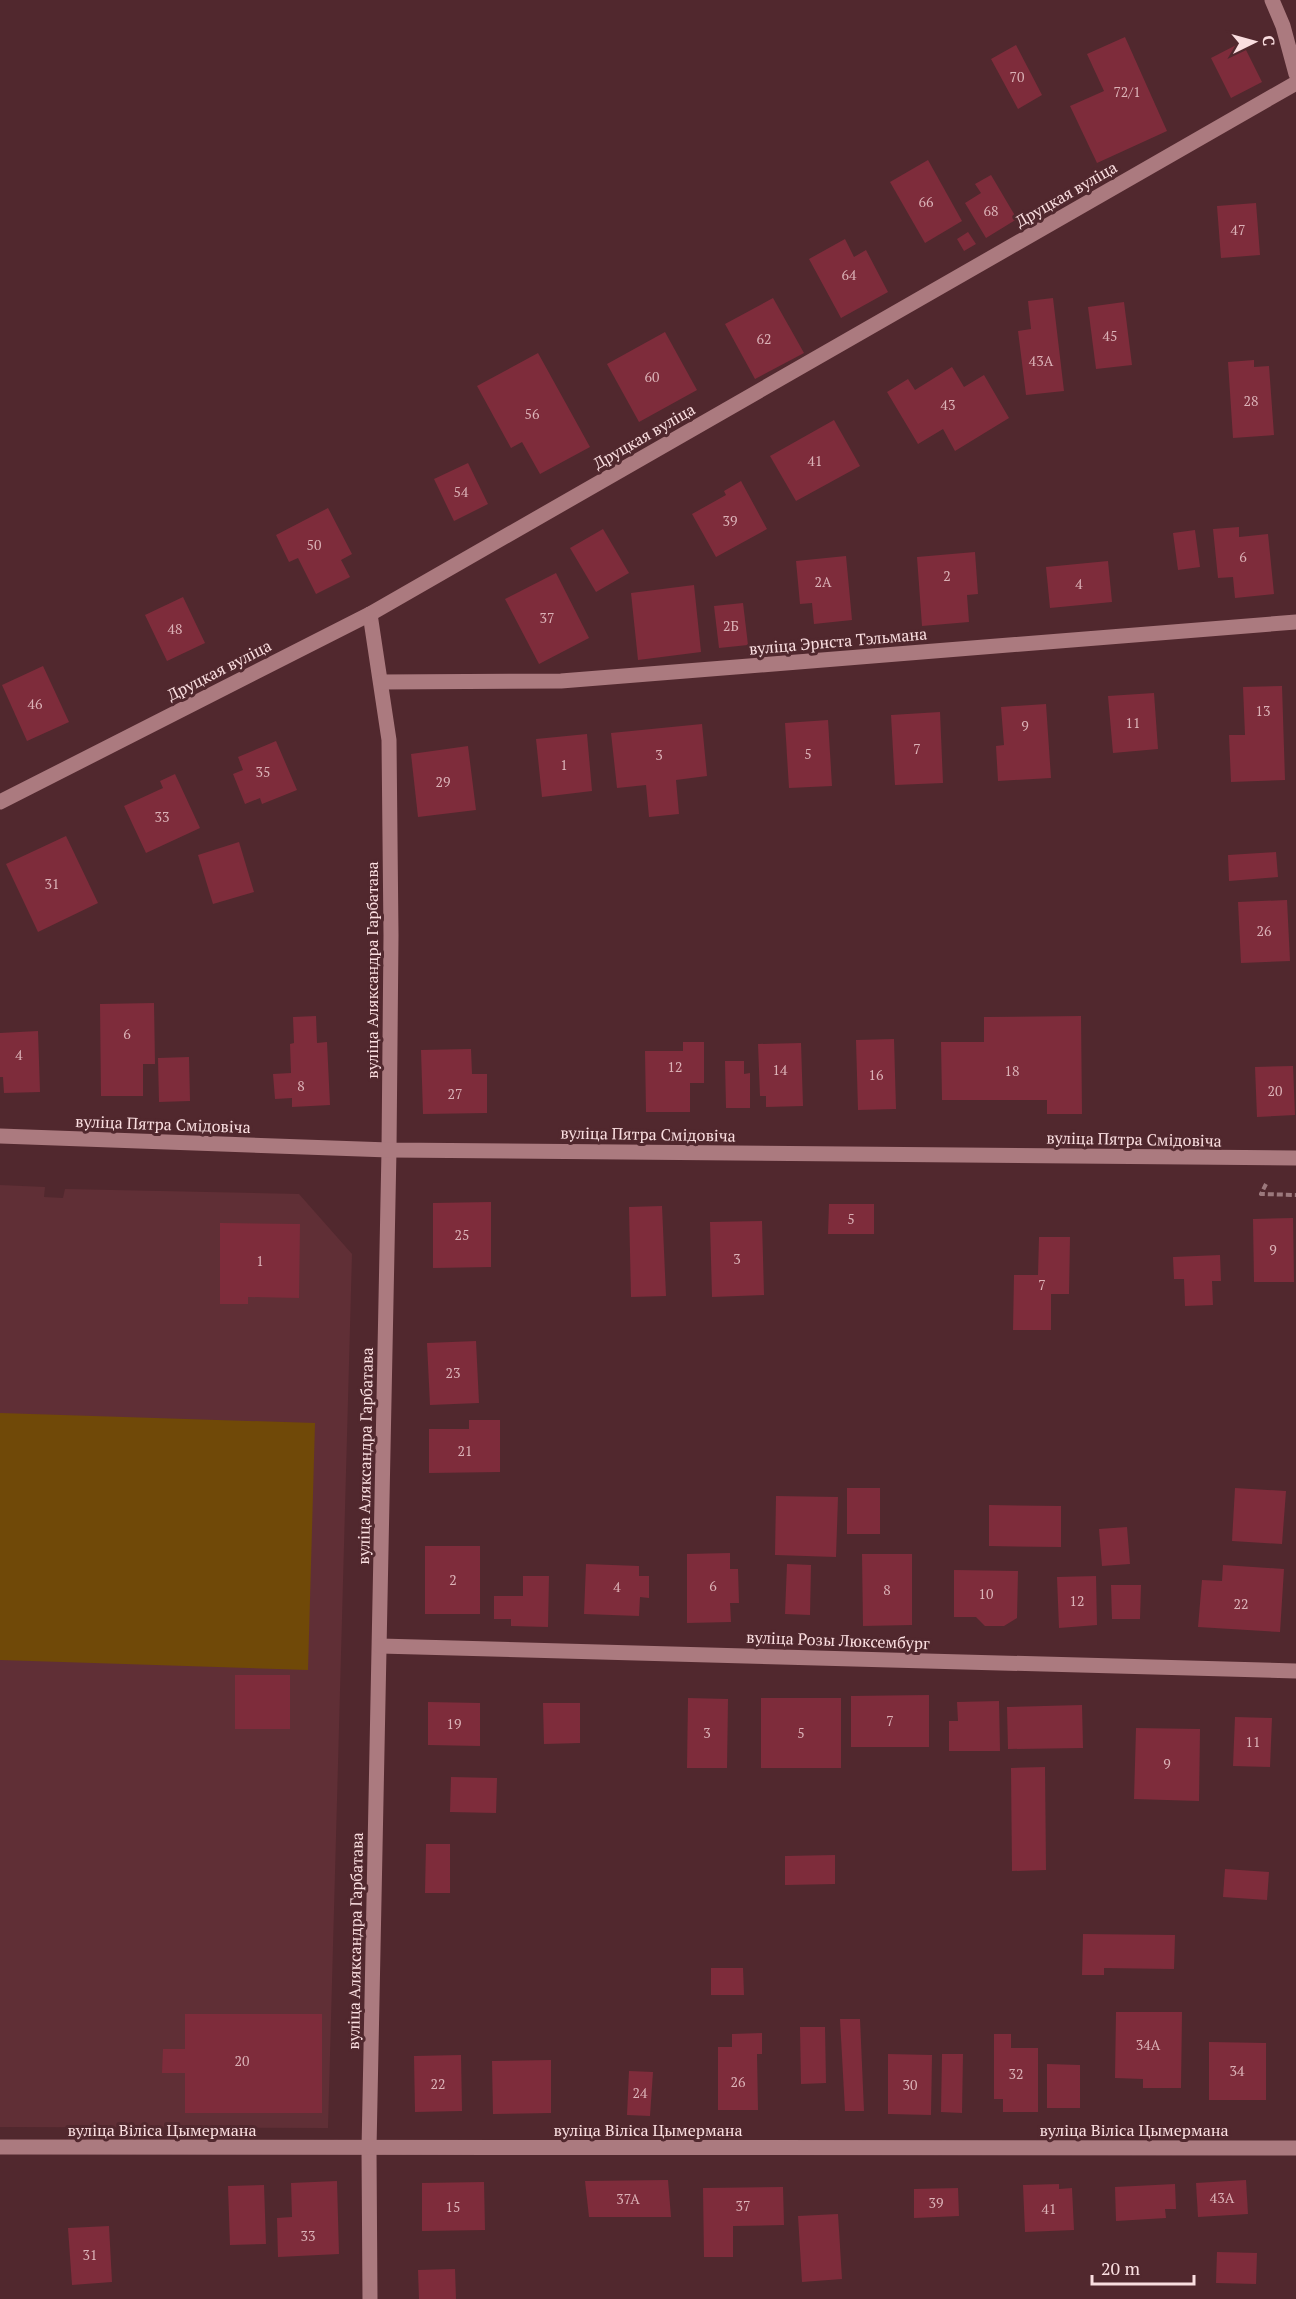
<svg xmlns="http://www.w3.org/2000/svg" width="1296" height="2299" font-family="'PT Serif',serif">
	<rect width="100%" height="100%" fill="#51282e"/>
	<polygon fill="#602f36" points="0,1185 45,1187 44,1197 63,1198 65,1189 299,1194 352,1254 328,2128 0,2127"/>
	<polygon fill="#704908" points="0,1413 315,1423 308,1670 0,1660"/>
	<g fill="#7e2c3b">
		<polygon points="1125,37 1167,131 1097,163 1070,106 1104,91 1087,54"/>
		<polygon points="1242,42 1262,82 1231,98 1211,58"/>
		<polygon points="1016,45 1042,95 1018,109 991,59"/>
		<polygon points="928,160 962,221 925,243 890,182"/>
		<polygon points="991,175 1017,219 986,238 965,203 981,193 975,184"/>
		<polygon points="1256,203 1260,255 1221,258 1217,206"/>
		<polygon points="968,232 976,244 964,251 957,239"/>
		<polygon points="845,239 854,257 866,250 888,292 841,318 809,259"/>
		<polygon points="773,298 804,353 755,379 725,324"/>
		<polygon points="1053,298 1064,391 1026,395 1018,331 1031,329 1028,301"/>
		<polygon points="1124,302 1132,365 1096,369 1088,307"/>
		<polygon points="665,332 697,390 639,422 607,364"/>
		<polygon points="538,353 590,447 540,474 522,442 511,448 477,386"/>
		<polygon points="1254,360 1254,367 1269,366 1274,435 1233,438 1228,362"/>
		<polygon points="952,367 964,387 984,375 1009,418 955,451 943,429 918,444 887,392 908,379 915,390"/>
		<polygon points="834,420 860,466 796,501 770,456"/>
		<polygon points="468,463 488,504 454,521 434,479"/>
		<polygon points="741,481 767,529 716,557 692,514 726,495 724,491"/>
		<polygon points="328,508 352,554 341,560 350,577 316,594 298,558 289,562 276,535"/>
		<polygon points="1239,527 1239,537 1268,534 1274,594 1235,598 1233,577 1218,578 1213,529"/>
		<polygon points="603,529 629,573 596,592 570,548"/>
		<polygon points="1195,530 1200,567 1178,570 1173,533"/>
		<polygon points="975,552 978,594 967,595 969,622 922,626 917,557"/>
		<polygon points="846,556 852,620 814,624 812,603 800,604 796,561"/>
		<polygon points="1108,561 1112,602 1050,608 1046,567"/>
		<polygon points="556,573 589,638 539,664 505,599"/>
		<polygon points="694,585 701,652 638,660 631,593"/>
		<polygon points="183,597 205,643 167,661 145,615"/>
		<polygon points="743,603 748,645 719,648 714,606"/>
		<polygon points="43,666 69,722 27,741 2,685"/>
		<polygon points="1282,686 1285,780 1231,782 1229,735 1245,735 1243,687"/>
		<polygon points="1154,693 1158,749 1113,753 1108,696"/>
		<polygon points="1046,704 1051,778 998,781 996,746 1004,745 1001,707"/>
		<polygon points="940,712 943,783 895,785 891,715"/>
		<polygon points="828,720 832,786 789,788 785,723"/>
		<polygon points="702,724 707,776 676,780 679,814 649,817 646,785 617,788 611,733"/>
		<polygon points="587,734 592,791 542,797 536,739"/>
		<polygon points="276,741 297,790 262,804 260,798 245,804 233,774 243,770 238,757"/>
		<polygon points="468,746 476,810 418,817 411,754"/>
		<polygon points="175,774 200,828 146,853 124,806 163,788 160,781"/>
		<polygon points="66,836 98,903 38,932 6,864"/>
		<polygon points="239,842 254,892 213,904 198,855"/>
		<polygon points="1276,852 1278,877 1229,881 1228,855"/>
		<polygon points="1287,900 1290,961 1241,963 1238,902"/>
		<polygon points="154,1003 155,1064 143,1064 143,1096 101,1096 100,1004"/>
		<polygon points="316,1016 317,1043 327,1042 330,1105 292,1107 292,1098 275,1099 273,1074 291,1073 290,1044 294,1043 293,1017"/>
		<polygon points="1081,1016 1082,1114 1047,1114 1047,1100 942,1100 941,1042 984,1042 984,1017"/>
		<polygon points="38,1031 40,1092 4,1093 3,1077 0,1077 0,1033"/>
		<polygon points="894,1039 896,1109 858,1110 856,1040"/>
		<polygon points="683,1042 704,1042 704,1083 690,1083 690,1112 646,1112 645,1051 683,1051"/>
		<polygon points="801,1043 803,1106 766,1107 766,1096 760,1096 758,1044"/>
		<polygon points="471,1049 472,1074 487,1074 487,1113 423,1114 421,1050"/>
		<polygon points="189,1057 190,1101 159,1102 158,1058"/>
		<polygon points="725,1061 744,1061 744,1074 750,1073 750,1108 726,1108"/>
		<polygon points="1293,1066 1295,1115 1257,1117 1255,1067"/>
		<polygon points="491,1202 491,1267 433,1268 433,1203"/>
		<polygon points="829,1204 874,1204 874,1234 828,1234"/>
		<polygon points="662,1206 666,1296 631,1297 629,1207"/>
		<polygon points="1293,1218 1294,1282 1254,1282 1253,1219"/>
		<polygon points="762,1221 764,1295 712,1297 710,1222"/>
		<polygon points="220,1223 300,1224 299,1298 248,1297 248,1304 220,1304"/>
		<polygon points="1039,1237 1070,1237 1069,1294 1051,1294 1051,1330 1013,1330 1014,1275 1038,1275"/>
		<polygon points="1220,1255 1221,1281 1212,1281 1213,1305 1185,1306 1184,1279 1174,1279 1173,1257"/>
		<polygon points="476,1341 479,1403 430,1405 427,1343"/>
		<polygon points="469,1420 500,1420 500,1472 429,1473 429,1429 469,1429"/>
		<rect x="847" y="1488" width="33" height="46"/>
		<polygon points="1235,1488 1286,1491 1282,1544 1232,1541"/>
		<polygon points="776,1496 838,1497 836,1557 775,1555"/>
		<polygon points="989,1505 1061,1506 1061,1547 989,1546"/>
		<polygon points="1127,1527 1130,1564 1102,1566 1099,1529"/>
		<rect x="425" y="1546" width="55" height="68"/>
		<polygon points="730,1553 730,1569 738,1569 739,1603 730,1603 731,1622 687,1623 687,1554"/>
		<polygon points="862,1554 912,1554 912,1625 863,1626"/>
		<polygon points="586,1564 639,1566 639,1576 649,1576 649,1598 640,1597 639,1616 584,1614"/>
		<polygon points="787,1564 811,1565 810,1615 785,1614"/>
		<polygon points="1223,1565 1284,1569 1280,1632 1198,1627 1202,1580 1222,1581"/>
		<polygon points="954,1570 1018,1571 1017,1618 1004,1626 985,1626 976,1617 954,1617"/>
		<polygon points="523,1576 549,1576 548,1627 511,1626 511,1619 494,1619 494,1596 523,1596"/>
		<polygon points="1096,1576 1097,1625 1059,1628 1057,1577"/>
		<polygon points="1111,1585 1141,1585 1140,1619 1112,1619"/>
		<rect x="235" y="1675" width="55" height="54"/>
		<polygon points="929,1695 929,1747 851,1747 851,1696"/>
		<polygon points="688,1698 728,1699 727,1768 687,1768"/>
		<rect x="761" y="1698" width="80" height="70"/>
		<polygon points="999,1701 1000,1751 949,1751 949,1721 958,1721 957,1702"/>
		<polygon points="428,1702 480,1703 480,1746 428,1745"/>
		<polygon points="543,1703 580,1703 580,1743 544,1744"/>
		<polygon points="1082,1705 1083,1748 1008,1749 1007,1707"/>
		<polygon points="1235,1717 1272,1718 1270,1767 1233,1766"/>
		<polygon points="1136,1728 1200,1729 1199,1801 1134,1799"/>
		<polygon points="1045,1767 1046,1870 1012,1871 1011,1768"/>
		<polygon points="451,1777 497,1778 496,1813 450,1812"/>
		<polygon points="426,1844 450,1844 450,1893 425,1893"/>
		<polygon points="835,1855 835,1884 785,1885 785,1856"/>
		<polygon points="1225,1869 1269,1872 1267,1900 1223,1897"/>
		<polygon points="1083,1934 1175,1935 1174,1969 1104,1968 1104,1975 1082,1975"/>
		<polygon points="711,1968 743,1968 744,1995 711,1995"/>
		<polygon points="1116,2012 1182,2012 1181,2088 1143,2088 1143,2079 1115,2078"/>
		<polygon points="185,2014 322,2014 322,2113 185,2113 185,2073 162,2073 163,2049 185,2049"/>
		<polygon points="840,2019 860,2019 864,2111 845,2111"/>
		<polygon points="800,2027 825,2027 826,2083 801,2084"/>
		<polygon points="762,2033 762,2054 757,2054 758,2110 718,2110 718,2047 732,2047 732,2034"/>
		<polygon points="994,2034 1011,2034 1011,2048 1038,2048 1038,2112 1003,2112 1003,2099 994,2099"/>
		<polygon points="1209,2042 1266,2043 1266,2100 1209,2100"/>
		<polygon points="888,2054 932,2055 931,2115 888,2114"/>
		<polygon points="942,2054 963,2054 962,2113 941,2112"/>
		<polygon points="461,2055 462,2111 415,2112 414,2056"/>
		<polygon points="551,2060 551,2113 493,2114 492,2061"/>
		<polygon points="1047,2064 1080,2065 1080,2108 1047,2108"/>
		<polygon points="629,2071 653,2072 650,2116 627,2115"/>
		<polygon points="668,2180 671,2217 589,2217 585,2181"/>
		<polygon points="1246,2180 1248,2214 1198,2217 1196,2183"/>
		<polygon points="337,2181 339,2254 278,2257 277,2218 292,2217 291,2183"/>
		<polygon points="484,2182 485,2230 422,2231 422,2183"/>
		<polygon points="1059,2184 1059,2189 1072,2188 1074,2230 1025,2232 1023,2185"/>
		<polygon points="1175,2184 1176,2209 1165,2209 1166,2218 1116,2221 1115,2187"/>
		<polygon points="264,2185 266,2244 230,2245 228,2186"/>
		<polygon points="783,2187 784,2225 733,2226 733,2257 704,2257 703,2188"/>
		<polygon points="958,2188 959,2216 914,2218 914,2189"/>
		<polygon points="838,2214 842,2279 802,2282 798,2216"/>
		<polygon points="109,2226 112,2282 72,2285 68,2228"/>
		<polygon points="1217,2252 1257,2253 1256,2284 1216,2283"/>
		<polygon points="455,2269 456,2299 419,2299 418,2270"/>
	</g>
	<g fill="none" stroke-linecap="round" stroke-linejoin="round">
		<polyline stroke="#9b787c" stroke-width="4" stroke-dasharray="6 3" stroke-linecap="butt" points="1266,1184 1261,1194 1296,1195"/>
		<g stroke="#ab7a7f" stroke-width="15">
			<polyline points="1272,0 1283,26 1296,74"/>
			<polyline points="370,614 389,740 391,935 389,1150 369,2149 370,2299"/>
			<polyline points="381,682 561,681 1296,622"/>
			<polyline points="0,802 370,614 1296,83"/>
			<polyline points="0,1136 389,1150 1296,1158"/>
			<polyline points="380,1646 1296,1671"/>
			<polyline points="0,2147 1296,2148"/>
		</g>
	</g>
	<g text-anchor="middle" stroke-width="6" stroke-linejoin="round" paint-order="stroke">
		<g font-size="14" fill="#dbb2b7">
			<text x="1017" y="82">70</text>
			<text x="1127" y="97">72/1</text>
			<text x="926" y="207">66</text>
			<text x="991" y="216">68</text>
			<text x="1238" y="235">47</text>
			<text x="849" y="280">64</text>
			<text x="1110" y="341">45</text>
			<text x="764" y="344">62</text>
			<text x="1041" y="366">43А</text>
			<text x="652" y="382">60</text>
			<text x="1251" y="406">28</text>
			<text x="948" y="410">43</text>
			<text x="532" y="419">56</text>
			<text x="815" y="466">41</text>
			<text x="461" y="497">54</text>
			<text x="730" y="526">39</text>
			<text x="314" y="550">50</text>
			<text x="1243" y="562">6</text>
			<text x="947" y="581">2</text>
			<text x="823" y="587">2А</text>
			<text x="1079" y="589">4</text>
			<text x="547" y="623">37</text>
			<text x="731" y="631">2Б</text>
			<text x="175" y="634">48</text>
			<text x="35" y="709">46</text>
			<text x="1263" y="716">13</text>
			<text x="1133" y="728">11</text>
			<text x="1025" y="731">9</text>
			<text x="917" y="754">7</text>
			<text x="808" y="759">5</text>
			<text x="659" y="760">3</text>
			<text x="564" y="770">1</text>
			<text x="263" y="777">35</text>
			<text x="443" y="787">29</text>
			<text x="162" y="822">33</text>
			<text x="52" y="889">31</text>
			<text x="1264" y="936">26</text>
			<text x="127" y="1039">6</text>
			<text x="19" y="1060">4</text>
			<text x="675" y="1072">12</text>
			<text x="780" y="1075">14</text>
			<text x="1012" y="1076">18</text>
			<text x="876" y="1080">16</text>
			<text x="301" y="1091">8</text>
			<text x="1275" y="1096">20</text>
			<text x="455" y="1099">27</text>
			<text x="851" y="1224">5</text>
			<text x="462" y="1240">25</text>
			<text x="1273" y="1255">9</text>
			<text x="737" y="1264">3</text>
			<text x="260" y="1266">1</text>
			<text x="1042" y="1290">7</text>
			<text x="453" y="1378">23</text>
			<text x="465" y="1456">21</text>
			<text x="453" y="1585">2</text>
			<text x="713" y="1591">6</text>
			<text x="617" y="1592">4</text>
			<text x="887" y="1595">8</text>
			<text x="986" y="1599">10</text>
			<text x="1077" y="1606">12</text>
			<text x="1241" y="1609">22</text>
			<text x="890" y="1726">7</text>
			<text x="454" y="1729">19</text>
			<text x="707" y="1738">3</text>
			<text x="801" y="1738">5</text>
			<text x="1253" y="1747">11</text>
			<text x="1167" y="1769">9</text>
			<text x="1148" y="2050">34А</text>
			<text x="242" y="2066">20</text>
			<text x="1237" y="2076">34</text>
			<text x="1016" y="2079">32</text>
			<text x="738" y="2087">26</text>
			<text x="438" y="2089">22</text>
			<text x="910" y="2090">30</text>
			<text x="640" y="2098">24</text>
			<text x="1222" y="2203">43А</text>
			<text x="628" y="2204">37А</text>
			<text x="936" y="2208">39</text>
			<text x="743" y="2211">37</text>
			<text x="453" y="2212">15</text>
			<text x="1049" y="2214">41</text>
			<text x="308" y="2241">33</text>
			<text x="90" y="2260">31</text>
		</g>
		<g font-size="16" fill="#fadee0" stroke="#51282e">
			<text transform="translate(1066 194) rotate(-30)" y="6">Друцкая вуліца</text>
			<text transform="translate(644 436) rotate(-30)" y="6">Друцкая вуліца</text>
			<text transform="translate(838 641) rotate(-5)" y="6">вуліца Эрнста Тэльмана</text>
			<text transform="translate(219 670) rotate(-27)" y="6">Друцкая вуліца</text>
			<text transform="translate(372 970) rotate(-90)" y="6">вуліца Аляксандра Гарбатава</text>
			<text transform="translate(163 1124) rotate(2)" y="6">вуліца Пятра Смідовіча</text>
			<text transform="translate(648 1134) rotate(1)" y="6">вуліца Пятра Смідовіча</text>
			<text transform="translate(1134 1139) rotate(1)" y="6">вуліца Пятра Смідовіча</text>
			<text transform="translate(365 1456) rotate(-89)" y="6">вуліца Аляксандра Гарбатава</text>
			<text transform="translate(838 1640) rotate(2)" y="6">вуліца Розы Люксембург</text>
			<text transform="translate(355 1941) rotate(-89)" y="6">вуліца Аляксандра Гарбатава</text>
			<text x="162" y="2136">вуліца Віліса Цымермана</text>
			<text x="648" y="2136">вуліца Віліса Цымермана</text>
			<text x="1134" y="2136">вуліца Віліса Цымермана</text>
		</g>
	</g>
	<g transform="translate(1254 42) rotate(85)" stroke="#51282e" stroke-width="4.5" paint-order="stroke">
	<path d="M0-4.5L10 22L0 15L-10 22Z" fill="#fadee0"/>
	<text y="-9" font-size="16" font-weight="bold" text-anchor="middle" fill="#fadee0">С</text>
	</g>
	<path d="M1092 2275v9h102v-9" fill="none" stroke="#fadee0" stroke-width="3"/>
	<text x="1101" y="2275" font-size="18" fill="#fadee0" stroke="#51282e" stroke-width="4.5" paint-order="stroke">20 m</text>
</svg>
